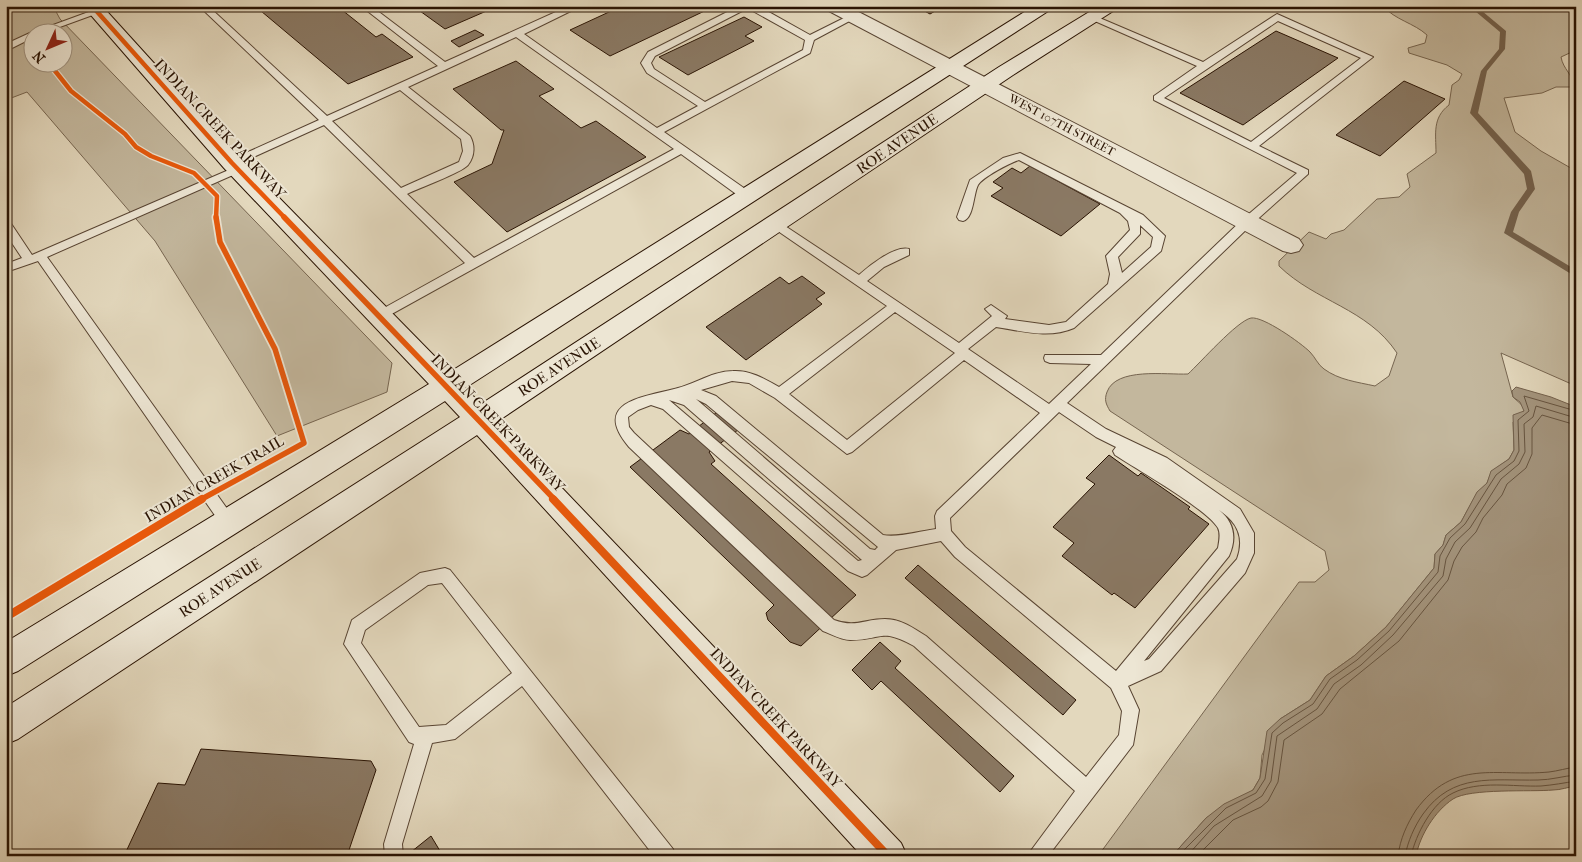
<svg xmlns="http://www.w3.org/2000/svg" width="1582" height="862" font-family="'IM FELL French Canon',serif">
	<rect width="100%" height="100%" fill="#e3d8bd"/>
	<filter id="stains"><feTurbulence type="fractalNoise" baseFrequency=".004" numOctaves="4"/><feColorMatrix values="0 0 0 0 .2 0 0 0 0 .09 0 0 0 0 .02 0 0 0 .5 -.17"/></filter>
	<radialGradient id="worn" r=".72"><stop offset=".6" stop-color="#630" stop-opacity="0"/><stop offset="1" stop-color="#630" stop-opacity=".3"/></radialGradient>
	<g fill="#c3b79d" stroke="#766550" fill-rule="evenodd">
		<path d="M6,6H53L60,19L392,363L387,392L277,436L155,241L27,92L6,100ZM32,32H62V62H32Z"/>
		<path d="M1383,6H1576V50L1561,57C1563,69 1573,75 1575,87H1556L1542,93L1504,98L1515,132L1541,151L1576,171V386L1501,353L1513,397L1524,407V411L1513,422L1514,450L1509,459L1492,471L1487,483L1477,493L1461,522L1446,535L1443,545L1435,554L1434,568L1386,627L1354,656L1326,676L1310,700L1280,719L1262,755L1260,778L1253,790L1206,818L1172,856H1098L1299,582H1315L1329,570L1325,551L1110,411C1106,404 1104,400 1107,392C1116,367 1166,375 1188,374C1200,363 1237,321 1251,318C1263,316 1301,343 1310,352C1315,357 1318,365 1324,369C1339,380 1357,382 1375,386L1389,376L1397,353C1367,308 1316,302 1279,266V261L1309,232L1326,239L1331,234L1344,230L1377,199L1399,197L1410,187L1407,174L1436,153C1436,134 1432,118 1449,105L1452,85L1459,80L1462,74L1447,65L1409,53L1408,48L1425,43L1427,35C1414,23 1395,20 1383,6Z"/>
	</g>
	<path fill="#a4957e" stroke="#73614d" d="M1516,387L1551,397L1576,407V786C1568,787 1561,790 1553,790C1531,792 1470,788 1453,799C1435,811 1420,835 1416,856H1172L1206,818L1224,804L1253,790L1260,778L1267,731L1280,719L1310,700L1326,676L1354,656L1386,627L1434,568L1435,554L1443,545L1446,535L1461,522L1477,492L1487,483L1491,471L1509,459L1514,450L1513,415L1524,411L1520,402L1513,397L1512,391Z"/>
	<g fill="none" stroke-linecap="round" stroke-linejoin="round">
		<g stroke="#665440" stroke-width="1">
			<polyline points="1178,856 1226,808 1256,793 1265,779 1272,733 1283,723 1313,704 1330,679 1357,660 1389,631 1438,572 1440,556 1450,538 1465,524 1496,475 1514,461 1519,451 1518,420 1529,411 1524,396 1576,411"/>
			<polyline points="1187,856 1214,826 1262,796 1271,781 1277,736 1317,709 1334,684 1361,665 1393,635 1443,576 1446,559 1455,542 1470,528 1501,479 1519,464 1525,452 1524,424 1533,417 1536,406 1576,418"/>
			<polyline points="1197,856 1233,820 1261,807 1268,801 1278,782 1284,740 1322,714 1340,689 1399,641 1448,580 1454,561 1462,547 1476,532 1483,518 1502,495 1507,484 1526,468 1532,454 1532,428 1542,415 1576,425"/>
			<path d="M1398,856C1400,839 1407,824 1416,810C1454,758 1496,777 1549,772C1558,771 1567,768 1576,767"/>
			<path d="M1405,856C1408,841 1414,827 1423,814C1453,772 1492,781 1538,780C1551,780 1563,776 1576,775"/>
			<path d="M1411,856C1416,834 1432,803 1453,793C1479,780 1513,787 1541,786C1553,785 1564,783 1576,781"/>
		</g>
		<polygon fill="#73614d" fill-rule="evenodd" points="1469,6 1476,6 1506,31 1505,49 1487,71 1478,113 1531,171 1535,189 1519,212 1513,232 1576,270 1576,277 1504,233 1511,212 1527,189 1524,174 1470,113 1481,71 1499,49 1500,32"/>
	</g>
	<g fill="#8a7964" stroke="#291303">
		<polygon points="255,6 337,6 376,37 382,34 413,57 348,84"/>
		<polygon points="413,6 498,6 445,29"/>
		<polygon points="622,6 715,6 610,56 570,30"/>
		<polygon points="923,6 944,6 930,14 919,8"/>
		<polygon points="744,17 762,27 745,36 754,41 688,75 659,57"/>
		<polygon points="475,30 484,35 459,47 451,41"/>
		<polygon points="1276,31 1338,58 1243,125 1180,93"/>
		<polygon points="516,61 554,89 539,96 581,128 596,121 646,157 507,232 454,182 492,164 504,130 501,130 453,89"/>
		<polygon points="1404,81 1445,99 1380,156 1336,135"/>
		<polygon points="1030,166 1100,204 1061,236 991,196 1003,188 993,182 1012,168 1021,173"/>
		<polygon points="802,276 825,293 816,299 822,304 746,360 706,327 780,277 789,284"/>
		<polygon points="726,405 747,423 709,452 715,461 711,464 856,595 801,646 790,642 768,620 766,613 774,605 630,467 680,430 689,434"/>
		<polygon points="1109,455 1138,476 1141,473 1190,507 1188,509 1209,524 1135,608 1114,593 1112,595 1062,556 1074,543 1053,527 1095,484 1086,478"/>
		<polygon points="918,565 1076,700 1063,715 905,578"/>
		<polygon points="880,642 901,661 895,668 1014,776 1000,792 881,681 872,690 852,670"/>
		<polygon points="201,749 371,761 376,770 347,856 124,856 158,783 185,785"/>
		<polygon points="431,836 443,856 406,856"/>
	</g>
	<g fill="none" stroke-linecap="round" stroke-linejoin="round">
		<defs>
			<g id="lane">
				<path d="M199,6H208L327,116L438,66L361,6H371L445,62L569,6H581L524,34L657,128L698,106L647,73L641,63L648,52L739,6H758L810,35L850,15L857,17L814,40L810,53L664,132L751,193V199H743L681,154L379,321L375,319L373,316L375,313L465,263L324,125L236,165H228V161L319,120ZM744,10H751L805,40L803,50L705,102L654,69L651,63L655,56ZM516,37L674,149L474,258L407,194C419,188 461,173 468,165C475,156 475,145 470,136L408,87ZM400,90L461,139L463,151L459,162L401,188L332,121Z"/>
				<polygon points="94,10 101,12 46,32 34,32"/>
				<path d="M1277,14L1373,57L1259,146L1308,170V174L1251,225L1067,403L1106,429L1167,458L1240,509L1254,533V553L1245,573L1161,671L1128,686L1139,710L1133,745L1048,856H1027L1075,791L914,646C880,627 883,640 850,640C842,640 831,634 823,631L629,447C590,401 645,397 678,388C697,383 713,371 733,371C750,370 765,379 779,387L887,306L772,227L770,224L776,220L859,275C869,266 895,245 909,249V255L884,267L867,281L959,343L992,316L985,309L991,305L1007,316L1005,319L1049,325L1066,322L1108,284L1110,274L1106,256L1130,230L1128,221L1120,213L1019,160C1010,163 983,177 978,185C973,195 974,218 963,221L959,220L957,217L970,180L1003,158L1020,153L1143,215L1165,236L1161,251L1074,328C1049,339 1023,331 996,327L968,349L1049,404L1091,364L1050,363L1045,361L1044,358L1045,355H1101L1243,219L1297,173L1154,100V96L1197,66L1088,18L1095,16L1203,62ZM1278,21L1361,58L1251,142L1164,98ZM1140,225L1153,237L1151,247L1122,273L1118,257L1140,234ZM895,312L955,353L847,440L789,394ZM964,360L1040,413L937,511L935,516L936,529C921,531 897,538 883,535L716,396L701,390L732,381L749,383L775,398L847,454L852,452ZM696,399L706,404L878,547L875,550L870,549ZM669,400L684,405L862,560L858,561ZM651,405L663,409L848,571L862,577L867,575L896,550L941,541L955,557L1111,688L1122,711L1119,735L1086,777L926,636C913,628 901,619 885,619C865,619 855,628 834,620L634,433L629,427L628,417L638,410ZM1059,412L1096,437L1116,447L1113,451L1115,455C1136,469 1207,509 1218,528C1221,534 1219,542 1218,548L1116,671L965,547L951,531L950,518ZM1219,510C1237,522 1245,537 1237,559L1149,659L1144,661L1229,556C1237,538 1234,522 1219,510Z"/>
				<polygon points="32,32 32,38 6,51 6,44"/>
				<polygon points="238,166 243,169 242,171 47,257 233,517 235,522 233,527 228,528 223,527 38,261 6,272 6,264 22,258 6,234 6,221 10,222 32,255"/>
				<path d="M445,568L450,570L673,849L675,856H654L522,686L455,739L432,743L402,844L403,856H385L384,844L414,744L409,742L344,644L352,620L420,573ZM442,583L512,673L446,725L419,727L361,643L365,630L428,585Z"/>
			</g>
			<polygon id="street" points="824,6 847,6 1299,239 1303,245 1299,251 1291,253 1283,251 827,10"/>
			<polygon id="secondary" points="83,6 102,6 240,158 450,372 1034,6 1056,6 465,388 481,404 999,67 1099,6 1121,6 1013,75 498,421 901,843 907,856 862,856 477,435 18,739 6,744 6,707 460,417 445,401 18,671 6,676 6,642 429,384 224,168"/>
		</defs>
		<use href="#lane" stroke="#584432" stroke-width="2"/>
		<use href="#street" stroke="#584432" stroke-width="2"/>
		<use href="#secondary" stroke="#291303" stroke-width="2"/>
		<use href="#lane" fill="#ede6d4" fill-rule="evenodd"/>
		<use href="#street" fill="#ede6d4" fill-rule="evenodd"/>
		<use href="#secondary" fill="#ede6d4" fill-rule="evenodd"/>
		<defs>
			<g id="cycleway-far2">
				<polyline points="92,6 232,163 286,219"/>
				<polyline points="48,62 71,91 125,134 136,147 151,156 194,173 217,196 216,219"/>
			</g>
			<g id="cycleway-far1">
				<polyline points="284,217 555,500"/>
				<polyline points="200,500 304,443 275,349 220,242 216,217"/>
			</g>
			<g id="cycleway">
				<polyline points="553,499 888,856"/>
				<polyline points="6,617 202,499"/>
			</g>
		</defs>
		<use href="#cycleway-far2" stroke="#ede6d4" stroke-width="7"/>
		<use href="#cycleway-far1" stroke="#ede6d4" stroke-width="9"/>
		<use href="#cycleway" stroke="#ede6d4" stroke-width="11"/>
		<use href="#cycleway-far2" stroke="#e8590c" stroke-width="4.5"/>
		<use href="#cycleway-far1" stroke="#e8590c" stroke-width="5.5"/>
		<use href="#cycleway" stroke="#e8590c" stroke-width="8"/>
	</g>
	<g text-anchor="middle" stroke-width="4" stroke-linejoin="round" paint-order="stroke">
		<g font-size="12" fill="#291303" stroke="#ede6d4">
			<text transform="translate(1062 125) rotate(28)" y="4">WEST 107TH STREET</text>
		</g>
		<g font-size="15" fill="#291303" stroke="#ede6d4">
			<text transform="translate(220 129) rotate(47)" y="5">INDIAN CREEK PARKWAY</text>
			<text transform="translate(897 144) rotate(-34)" y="5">ROE AVENUE</text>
			<text transform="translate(559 367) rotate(-33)" y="5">ROE AVENUE</text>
			<text transform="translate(498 423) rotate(46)" y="5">INDIAN CREEK PARKWAY</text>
			<text transform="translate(214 479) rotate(-30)" y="5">INDIAN CREEK TRAIL</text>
			<text transform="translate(220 588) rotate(-33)" y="5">ROE AVENUE</text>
			<text transform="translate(776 718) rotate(47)" y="5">INDIAN CREEK PARKWAY</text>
		</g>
	</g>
	<rect width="1582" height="862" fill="none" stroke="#e3d8bd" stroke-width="25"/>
	<rect x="8" y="8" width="1567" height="847" fill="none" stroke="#291303" stroke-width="2.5"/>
	<rect x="12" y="12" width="1557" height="837" fill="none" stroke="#291303"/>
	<g transform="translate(48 48) rotate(226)"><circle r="24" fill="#ede6d4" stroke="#9f9280"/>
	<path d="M0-4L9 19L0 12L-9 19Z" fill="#8f2418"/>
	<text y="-8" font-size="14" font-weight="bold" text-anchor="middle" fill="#291303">N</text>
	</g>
	<rect width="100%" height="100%" filter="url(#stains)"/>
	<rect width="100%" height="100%" fill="url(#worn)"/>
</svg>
